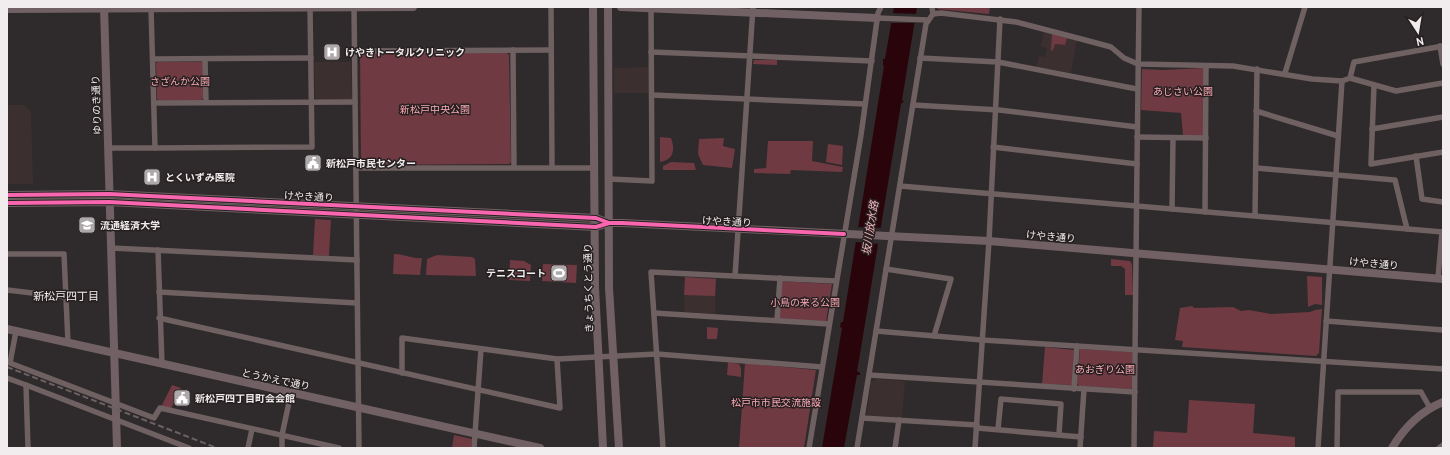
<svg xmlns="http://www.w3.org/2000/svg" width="1450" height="455" font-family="'PT Sans','Noto Sans JP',sans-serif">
	<rect width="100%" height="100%" fill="#2f2a2b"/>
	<g fill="#3c2f30">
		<polygon points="1044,31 1077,40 1071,73 1036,67 1039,56 1045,57 1047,49 1041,46"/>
		<polygon points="314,62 351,62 352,100 317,100 315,97"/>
		<polygon points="649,67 649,93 614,93 614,68"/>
		<polygon points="7,105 24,105 31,111 33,184 7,184"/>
		<polygon points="685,277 716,278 715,314 684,312"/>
		<polygon points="877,379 905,381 902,418 870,416 867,414 871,382"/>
	</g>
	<g fill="#6f3a42">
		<polygon points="938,7 990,7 989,14 937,9"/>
		<polygon points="1052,34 1067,38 1065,45 1055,44 1053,50 1051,51"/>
		<polygon points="360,53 507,53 509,55 511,162 509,164 361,165"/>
		<polygon points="754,60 777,60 777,65 753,64"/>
		<polygon points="158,62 202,62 204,64 204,98 201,100 159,101 157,99 156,63"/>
		<polygon points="1204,68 1204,136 1183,135 1181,113 1141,110 1142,69 1163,70"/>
		<path d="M660,137L671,138C675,149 674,160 660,162Z"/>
		<polygon points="724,138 723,146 735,149 732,168 703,165 698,154 699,139"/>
		<polygon points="768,141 813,141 812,161 843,167 842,172 791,170 790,174 754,173 754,169 766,168"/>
		<polygon points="828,144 843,146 842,165 826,162"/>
		<polygon points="671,162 694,163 696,170 663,170 663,166"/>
		<polygon points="315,219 331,220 329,256 313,255"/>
		<path d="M394,254C404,254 412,259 422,258L420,275L393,274Z"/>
		<polygon points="437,255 472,257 475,259 476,276 426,275 427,259"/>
		<polygon points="1111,259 1130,261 1132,264 1133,295 1125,295 1125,269 1121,266 1111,266"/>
		<polygon points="510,260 524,261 531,265 530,281 509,280"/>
		<polygon points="543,264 577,265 576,283 542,281"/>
		<polygon points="1307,276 1322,277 1322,305 1315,304 1308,307"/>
		<polygon points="685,277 716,279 715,296 684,295"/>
		<polygon points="781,281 832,284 826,322 779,320"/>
		<polygon points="1192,306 1194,308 1233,307 1241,311 1249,310 1271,314 1310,312 1315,310 1322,309 1319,353 1316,356 1182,347 1183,341 1175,340 1180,308"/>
		<polygon points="707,327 718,328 717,339 707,339"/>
		<polygon points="1045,347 1074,350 1073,384 1071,385 1042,384"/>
		<polygon points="1080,349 1132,352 1133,386 1131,389 1079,386 1077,383"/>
		<polygon points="728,362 739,364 741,368 741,377 727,375"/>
		<polygon points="745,363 816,370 804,448 739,448"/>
		<polygon points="172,385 181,388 171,409 161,407"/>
		<polygon points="1189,400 1255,404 1253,433 1295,437 1295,448 1153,448 1154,431 1187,433"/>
		<polygon points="454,435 472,439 471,448 452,448"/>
	</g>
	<polygon fill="#29040b" points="894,7 917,7 902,100 904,101 901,104 861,348 857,371 860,373 860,375 857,375 844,448 822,448 842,328 840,327 841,322 843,322 884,66 883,65 883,59 885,59"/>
	<g fill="#2f2a2b">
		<polygon points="890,13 917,14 916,23 889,23"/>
		<polygon points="857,227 883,228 880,244 855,242"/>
	</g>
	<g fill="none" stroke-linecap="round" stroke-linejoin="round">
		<g stroke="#6f6062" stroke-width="5.5">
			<polyline points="354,7 359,448"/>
			<polyline points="551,7 552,167"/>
			<polyline points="151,8 155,148 312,147 310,7"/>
			<polyline points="933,14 941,13 1016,22 1085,40 1111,47 1124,58 1138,64 1233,66 1312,79 1342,81 1350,78 1354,62 1443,46"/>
			<polyline points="877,18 928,20"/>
			<polyline points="1440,46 1443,64"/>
			<polyline points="513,50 514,167"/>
			<polyline points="355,51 551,50"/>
			<polyline points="651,52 872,61"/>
			<polyline points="920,58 998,62 1137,89"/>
			<polyline points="153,59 311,58"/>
			<polyline points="205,59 206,102"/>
			<polyline points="1285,73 1305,7"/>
			<polyline points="1350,78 1396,91 1443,83"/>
			<polyline points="1374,85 1371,164 1443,152"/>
			<polyline points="652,95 865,104"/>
			<polyline points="154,103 355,102"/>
			<polyline points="913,105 999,110 1137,127"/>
			<polyline points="1256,111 1338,136"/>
			<polyline points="1372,129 1443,117"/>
			<polyline points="1137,137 1206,138"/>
			<polyline points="993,147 1137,164 1134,448"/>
			<polyline points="108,148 155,148"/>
			<polyline points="1416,156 1422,199 1443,202"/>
			<polyline points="1137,164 1139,7"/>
			<polyline points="356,168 595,168"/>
			<polyline points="1256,168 1395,180 1407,229"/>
			<polyline points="609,179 652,181 651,7"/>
			<polyline points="900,186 1443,232"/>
			<polyline points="1172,209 1173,138"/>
			<polyline points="1205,212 1206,66"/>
			<polyline points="1255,215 1257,69"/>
			<polyline points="111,248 357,260"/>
			<polyline points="158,250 162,364"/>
			<polyline points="7,254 64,254 68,343"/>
			<polyline points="886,269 951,279 934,336"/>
			<polyline points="735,276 753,7"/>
			<polyline points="1438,278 1442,232"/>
			<polyline points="7,290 66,297"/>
			<polyline points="159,292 357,303"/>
			<polyline points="654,313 829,324"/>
			<polyline points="159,318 560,408 557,359"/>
			<polyline points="777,320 780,278"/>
			<polyline points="1326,321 1443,330"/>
			<polyline points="16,331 10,363 154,418 160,408 339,448"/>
			<polyline points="876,331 982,340 1443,369"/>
			<polyline points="402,373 402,338 557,359 657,354 822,367"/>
			<polyline points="869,375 1135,392"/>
			<polyline points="7,378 26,385 28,448"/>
			<polyline points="26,385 189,448"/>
			<polyline points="1074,389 1077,346"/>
			<polyline points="862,418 977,425"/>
			<polyline points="977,428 1081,437"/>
			<polyline points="998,429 1001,399 1061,404 1059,434"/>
			<polyline points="248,448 252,429"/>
			<polyline points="282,448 282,435 291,393"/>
			<polyline points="474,448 481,349"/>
			<polyline points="663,448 651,272 836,281"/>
			<polyline points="809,448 861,135 878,13 881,7"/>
			<polyline points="857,448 926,24 933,14 932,7"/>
			<polyline points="895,448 899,420"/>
			<polyline points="975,448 989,241 1000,19"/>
			<polyline points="1080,448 1084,389"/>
			<polyline points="1318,448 1342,81"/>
			<polyline points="1337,448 1338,392 1421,392 1430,408"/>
			<polyline points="1439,448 1443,445"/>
		</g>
		<g stroke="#716164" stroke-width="8">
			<polyline points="104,7 117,448"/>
			<polyline points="593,7 595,287 603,448"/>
			<polyline points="608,7 609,288 619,448"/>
			<polyline points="621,7 877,18"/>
			<polyline points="7,9 413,7"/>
			<polyline points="7,195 109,194 596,218 609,223"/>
			<polyline points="7,203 109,202 596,227 609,223 622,223 989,241 1443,279"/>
			<polyline points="7,329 540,448"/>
			<path d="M1392,448C1404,428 1421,411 1443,402"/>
		</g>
		<polyline stroke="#6a6162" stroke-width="2" stroke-dasharray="6 3" stroke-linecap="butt" points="7,367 217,448"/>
		<defs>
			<g id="cycleway">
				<polyline points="7,195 109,194 596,218 609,223"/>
				<polyline points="7,203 109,202 596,227 609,223 622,223 844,234"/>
			</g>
		</defs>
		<use href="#cycleway" stroke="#262020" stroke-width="6"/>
		<use href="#cycleway" stroke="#f766af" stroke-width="4"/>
	</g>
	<defs>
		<symbol id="hospital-square" viewBox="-11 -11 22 22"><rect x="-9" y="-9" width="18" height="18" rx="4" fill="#ada8a9" stroke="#262020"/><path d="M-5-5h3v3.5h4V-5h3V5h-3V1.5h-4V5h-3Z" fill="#fff"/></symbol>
		<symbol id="civic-square" viewBox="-11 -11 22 22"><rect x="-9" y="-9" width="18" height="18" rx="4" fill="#ada8a9" stroke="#262020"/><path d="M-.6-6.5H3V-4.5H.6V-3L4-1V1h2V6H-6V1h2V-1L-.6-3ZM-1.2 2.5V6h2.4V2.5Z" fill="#fff"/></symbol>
		<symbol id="university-square" viewBox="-11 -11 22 22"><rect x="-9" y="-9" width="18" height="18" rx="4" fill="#ada8a9" stroke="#262020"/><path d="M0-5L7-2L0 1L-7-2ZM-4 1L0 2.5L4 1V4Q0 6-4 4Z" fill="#fff"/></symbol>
		<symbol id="stadium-square" viewBox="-11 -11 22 22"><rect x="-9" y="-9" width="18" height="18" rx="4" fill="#ada8a9" stroke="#262020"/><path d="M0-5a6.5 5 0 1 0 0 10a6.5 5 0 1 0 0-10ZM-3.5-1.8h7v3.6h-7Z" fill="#fff"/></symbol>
	</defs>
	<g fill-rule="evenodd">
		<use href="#hospital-square" x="322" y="42" width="20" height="20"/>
		<use href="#civic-square" x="303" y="153" width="20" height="20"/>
		<use href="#hospital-square" x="142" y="167" width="20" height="20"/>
		<use href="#university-square" x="77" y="215" width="20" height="20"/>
		<use href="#stadium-square" x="549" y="263" width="20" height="20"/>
		<use href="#civic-square" x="172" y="388" width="20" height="20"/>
	</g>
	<g text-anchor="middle" stroke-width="3" stroke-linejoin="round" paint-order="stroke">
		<g font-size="10" font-weight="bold" fill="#f1eced" stroke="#262020" text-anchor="start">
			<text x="345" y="56">けやきトータルクリニック</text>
			<text x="326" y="167">新松戸市民センター</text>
			<text x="165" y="181">とくいずみ医院</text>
			<text x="100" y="229">流通経済大学</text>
			<text x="546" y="277" text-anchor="end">テニスコート</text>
			<text x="195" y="402">新松戸四丁目町会会館</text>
		</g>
		<g font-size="10" fill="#fba9b4" stroke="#262020">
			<text x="180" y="85">さざんか公園</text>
			<text x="1183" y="95">あじさい公園</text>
			<text x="435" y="113">新松戸中央公園</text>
			<text x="805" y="306">小鳥の来る公園</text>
			<text x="1105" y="373">あおぎり公園</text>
			<text x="776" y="406">松戸市市民交流施設</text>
		</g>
		<g font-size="10" fill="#f1eced" stroke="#262020">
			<text transform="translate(96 105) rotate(-92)" y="4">ゆりのき通り</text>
			<text transform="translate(309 196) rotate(3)" y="4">けやき通り</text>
			<text transform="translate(727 221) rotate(3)" y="4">けやき通り</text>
			<text transform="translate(1051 236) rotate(5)" y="4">けやき通り</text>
			<text transform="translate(1374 263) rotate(5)" y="4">けやき通り</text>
			<text transform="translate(588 288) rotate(-91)" y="4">きょうちくとう通り</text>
			<text transform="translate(276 379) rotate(12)" y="4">とうかえで通り</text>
		</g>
		<g font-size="11" font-style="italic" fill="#f3b4bc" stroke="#262020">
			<text transform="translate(870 228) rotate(-81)" y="4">坂川放水路</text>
		</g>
		<g font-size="11" fill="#f1eced" stroke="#262020">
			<text x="66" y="300">新松戸四丁目</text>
		</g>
	</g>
	<rect width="1450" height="455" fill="none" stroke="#f1eced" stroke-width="16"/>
	<g transform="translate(1418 32) rotate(168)" stroke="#262020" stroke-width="3" paint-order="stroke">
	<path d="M0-3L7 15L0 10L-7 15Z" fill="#f1eced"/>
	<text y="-6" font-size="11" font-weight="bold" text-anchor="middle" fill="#f1eced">N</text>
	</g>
</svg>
